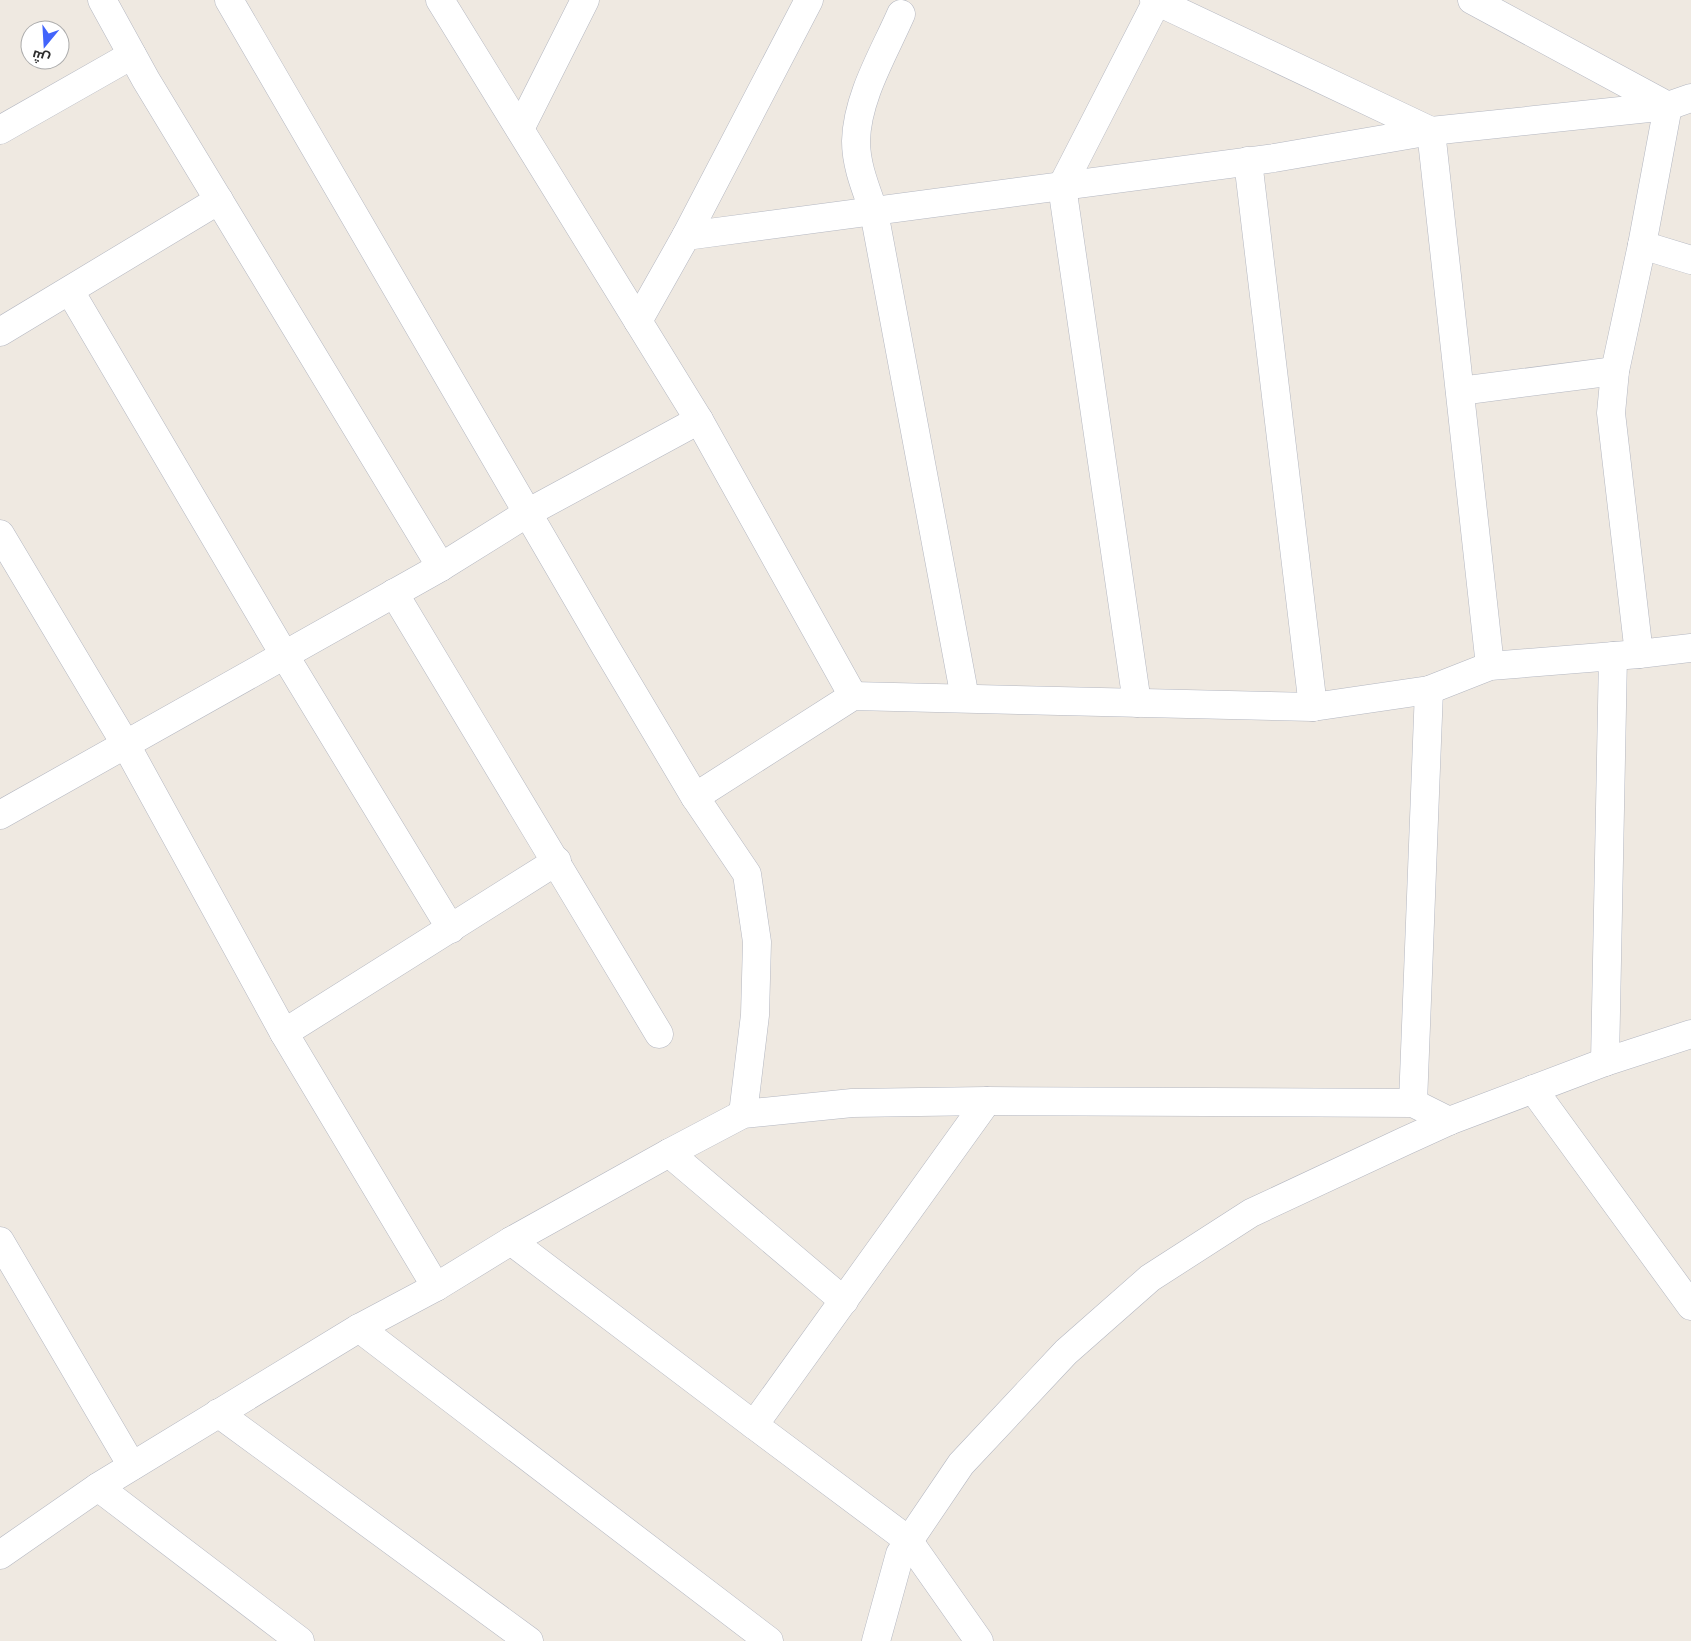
<svg xmlns="http://www.w3.org/2000/svg" width="1691" height="1641" font-family="Barlow,Cairo,sans-serif">
	<rect width="100%" height="100%" fill="#efe9e1"/>
	<g fill="none" stroke-linecap="round" stroke-linejoin="round">
		<defs>
			<g id="minor">
				<polyline points="102,0 146,80 441,567"/>
				<polyline points="229,0 605,646 695,797"/>
				<polyline points="440,0 699,420 853,696"/>
				<polyline points="1154,0 1431,131 1490,666"/>
				<polyline points="1472,0 1668,106 1642,245 1615,371 1611,413 1639,654 1691,648"/>
				<path d="M901,14C884,53 857,97 856,141C856,166 866,189 874,212L965,698"/>
				<polyline points="520,129 585,0"/>
				<polyline points="0,130 132,55"/>
				<polyline points="1248,161 1313,707"/>
				<polyline points="686,236 809,0"/>
				<polyline points="1642,245 1691,260"/>
				<polyline points="70,291 285,656 451,929"/>
				<polyline points="638,321 686,236 1274,158 1431,131 1668,106 1691,98"/>
				<polyline points="0,332 219,200"/>
				<polyline points="1460,391 1615,371"/>
				<polyline points="0,534 126,745 284,1033 436,1287"/>
				<polyline points="394,593 659,1034"/>
				<polyline points="1137,703 1062,186 1157,1"/>
				<polyline points="0,815 441,567 529,512 699,420"/>
				<polyline points="284,1033 557,861"/>
				<polyline points="1605,1062 1613,656"/>
				<polyline points="1533,1089 1691,1306"/>
				<polyline points="1413,1103 1429,690"/>
				<polyline points="743,1114 755,1015 757,942 747,874 695,797 853,696 1313,707 1429,690 1490,666 1639,654"/>
				<polyline points="669,1153 844,1301"/>
				<polyline points="0,1241 132,1466"/>
				<polyline points="511,1241 754,1425"/>
				<polyline points="359,1328 769,1641"/>
				<polyline points="218,1413 529,1641"/>
				<polyline points="98,1487 300,1641"/>
				<polyline points="979,1641 908,1540 754,1425 987,1101"/>
			</g>
			<polyline id="tertiary" points="0,1555 98,1487 359,1328 436,1287 511,1241 669,1153 743,1114 852,1103 987,1101 1413,1103 1449,1121"/>
			<polyline id="secondary" points="876,1641 900,1554 961,1464 1066,1352 1150,1278 1251,1213 1405,1141 1449,1121 1605,1062 1691,1034"/>
		</defs>
		<use href="#minor" stroke="#b4b7c1" stroke-width="29"/>
		<use href="#tertiary" stroke="#b4b7c1" stroke-width="29"/>
		<use href="#secondary" stroke="#b4b7c1" stroke-width="29"/>
		<use href="#minor" stroke="#fff" stroke-width="28"/>
		<use href="#tertiary" stroke="#fff" stroke-width="28"/>
		<use href="#secondary" stroke="#fff" stroke-width="28"/>
	</g>
	<g transform="translate(45 45) rotate(198)"><circle r="24" fill="#ffffff" stroke="#ababab"/>
	<path d="M0-4L9 19L0 12L-9 19Z" fill="#4264fb"/>
	<text y="-8" font-size="14" font-weight="bold" text-anchor="middle" fill="#2e2e2e">ش</text>
	</g>
</svg>
